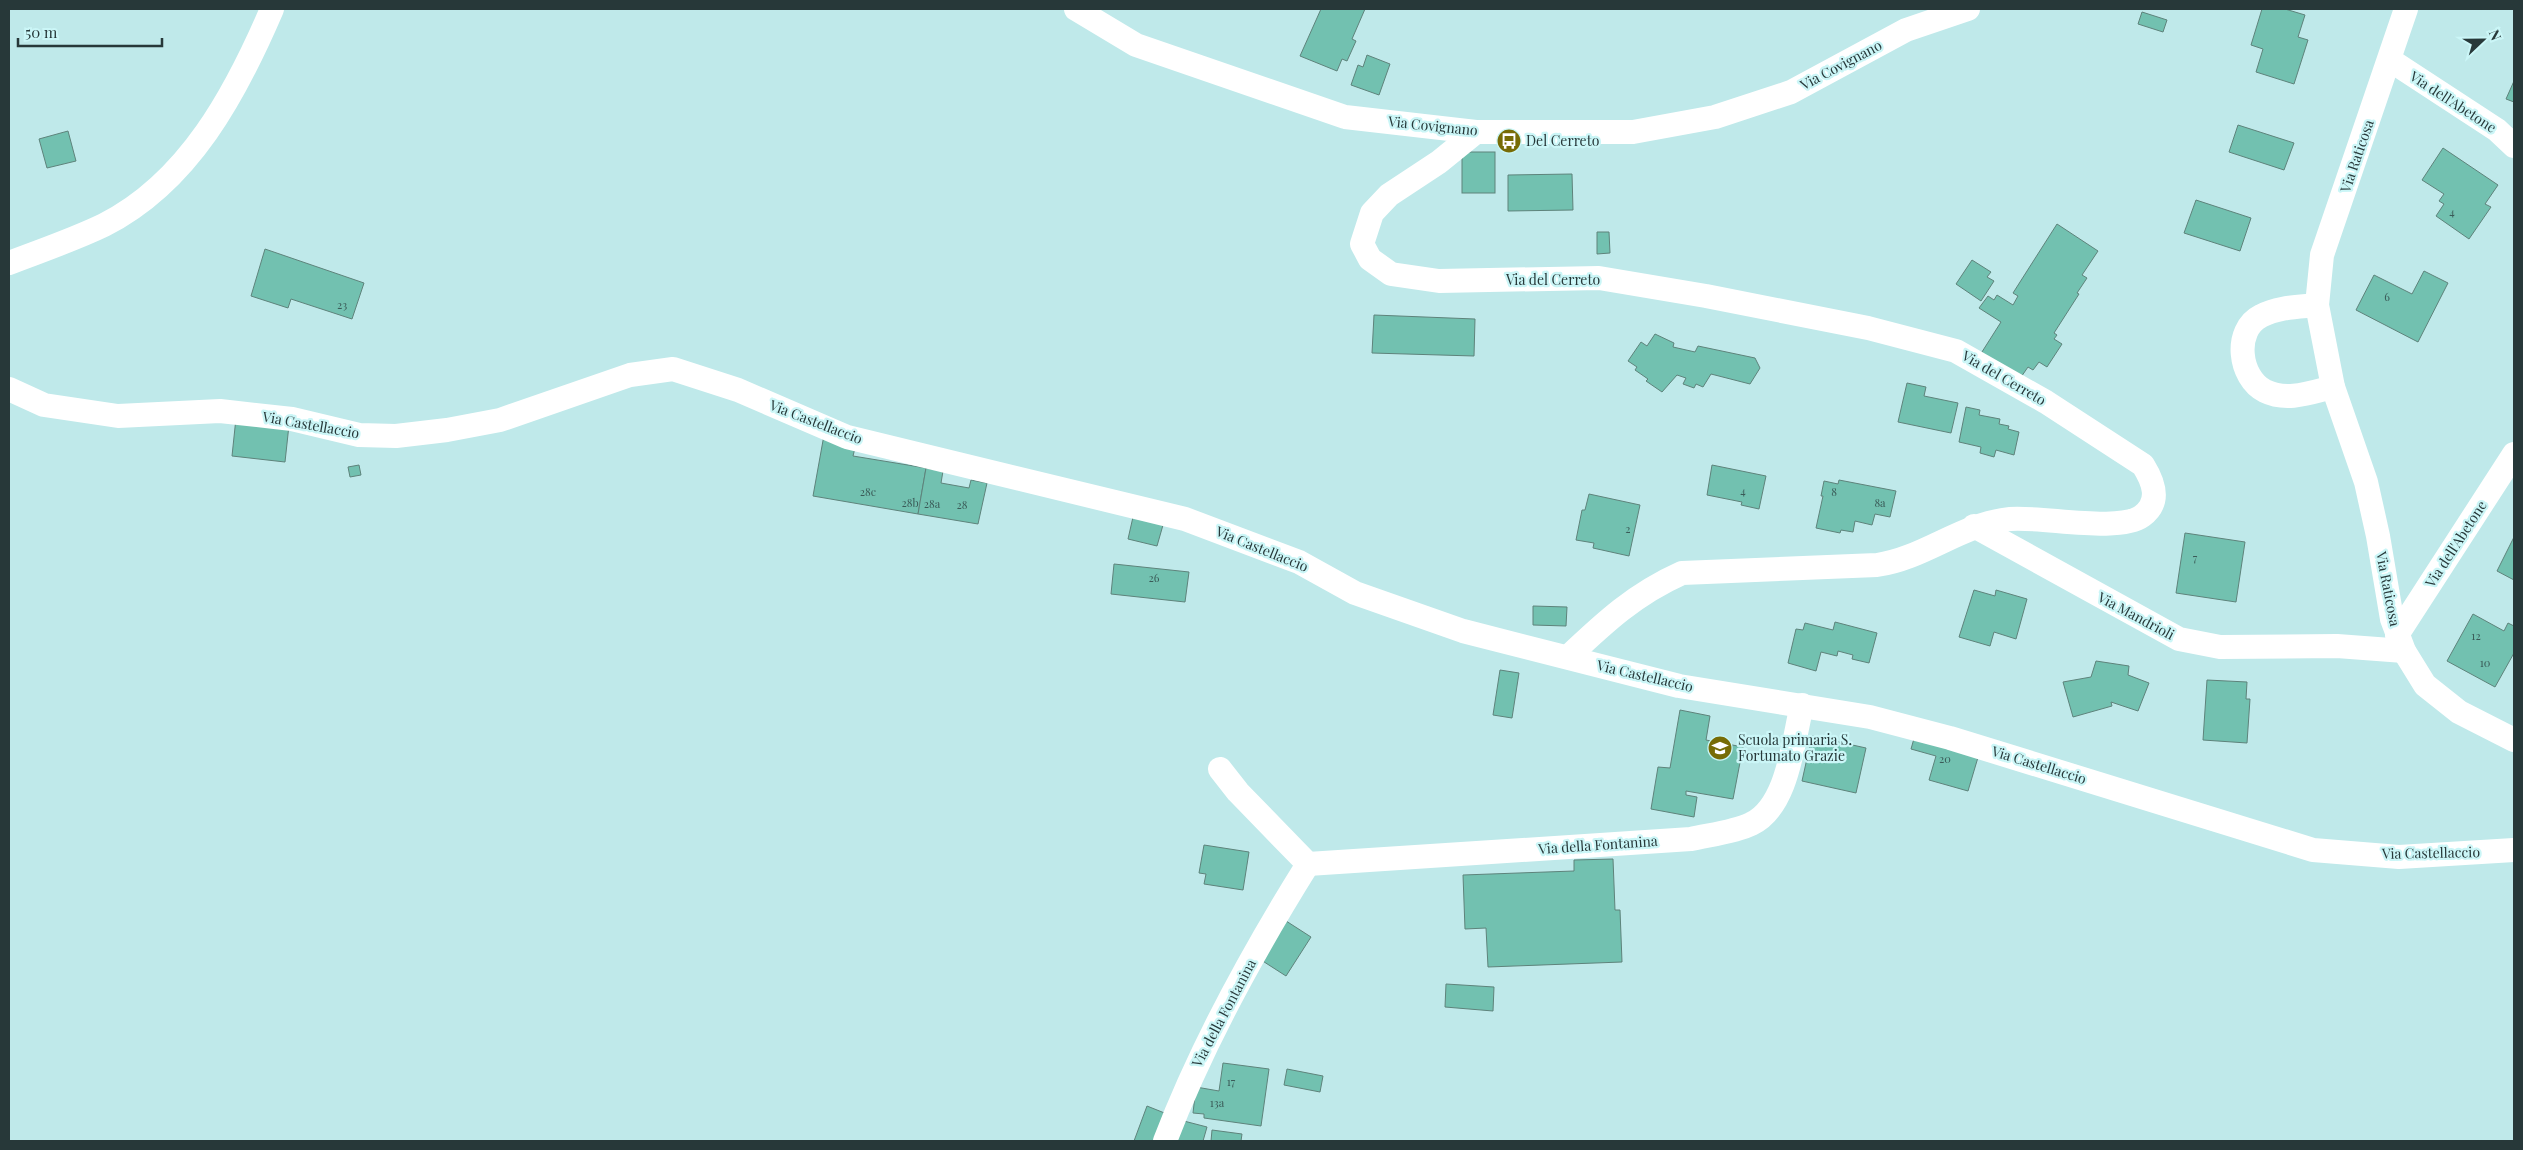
<svg xmlns="http://www.w3.org/2000/svg" width="2523" height="1150" font-family="'Playfair Display',serif">
	<rect width="100%" height="100%" fill="#bfe9ea"/>
	<g fill="#72c1b0" stroke="#5e837b">
		<polygon points="1321,9 1365,9 1352,39 1356,41 1347,61 1342,59 1337,71 1300,56"/>
		<polygon points="2262,9 2285,9 2305,15 2298,37 2308,40 2294,84 2256,72 2263,49 2251,45"/>
		<polygon points="2142,12 2167,20 2163,32 2138,24"/>
		<polygon points="1367,55 1390,64 1379,95 1351,85 1358,65 1363,67"/>
		<polygon points="2514,81 2514,102 2506,99"/>
		<polygon points="2238,125 2294,143 2284,170 2229,152"/>
		<polygon points="68,131 76,161 47,168 39,139"/>
		<polygon points="2443,148 2498,185 2485,204 2491,207 2469,239 2436,216 2444,204 2439,201 2444,194 2422,180"/>
		<rect x="1462" y="152" width="33" height="41"/>
		<polygon points="1572,174 1573,210 1508,211 1508,175"/>
		<polygon points="2196,200 2251,218 2240,251 2184,233"/>
		<polygon points="2057,224 2098,251 2082,275 2087,278 2077,293 2079,294 2054,333 2057,335 2054,339 2062,344 2047,367 2039,362 2033,370 2028,367 2019,380 1980,355 2001,322 1979,308 1988,296 1994,300 1997,295 2013,305 2018,296 2013,293"/>
		<polygon points="1597,232 1609,232 1610,253 1597,254"/>
		<polygon points="265,249 364,283 352,319 291,299 288,308 251,296"/>
		<polygon points="1972,260 1991,272 1987,277 1994,281 1981,301 1956,284"/>
		<polygon points="2424,271 2448,283 2418,342 2356,310 2374,275 2412,294"/>
		<polygon points="1374,315 1475,319 1474,356 1372,353"/>
		<polygon points="1655,334 1674,343 1673,347 1695,352 1698,346 1755,358 1760,368 1750,384 1711,374 1703,387 1696,384 1694,388 1683,384 1686,378 1677,375 1662,392 1646,381 1648,379 1635,370 1637,367 1628,361 1641,342 1647,346"/>
		<polygon points="1907,383 1926,387 1924,396 1958,403 1951,433 1898,422"/>
		<polygon points="1966,407 1980,410 1979,415 2000,419 1999,424 2009,426 2008,429 2019,432 2014,455 1996,450 1994,457 1980,453 1981,447 1959,442"/>
		<polygon points="236,418 289,425 285,462 232,456"/>
		<polygon points="824,435 855,448 853,456 926,468 918,514 813,496"/>
		<polygon points="359,465 361,475 350,477 348,467"/>
		<polygon points="1712,465 1766,476 1759,509 1741,505 1742,502 1707,495"/>
		<polygon points="926,468 943,471 941,483 969,488 971,480 987,483 978,524 918,514"/>
		<polygon points="1839,480 1896,491 1890,517 1875,514 1872,525 1855,521 1853,532 1841,530 1840,533 1816,528 1823,496 1821,496 1824,481 1838,484"/>
		<polygon points="1589,494 1640,505 1629,556 1593,548 1594,543 1576,540 1582,510 1585,510"/>
		<polygon points="1133,517 1163,525 1157,546 1128,539"/>
		<polygon points="2185,533 2245,542 2236,602 2176,593"/>
		<polygon points="2514,537 2514,580 2497,571"/>
		<polygon points="1114,564 1189,572 1185,602 1111,594"/>
		<polygon points="1974,590 1995,596 1996,590 2027,599 2016,639 1994,632 1990,646 1959,637"/>
		<polygon points="1533,606 1567,607 1566,626 1533,625"/>
		<polygon points="2473,614 2504,631 2508,623 2514,626 2514,653 2495,687 2447,661"/>
		<polygon points="1835,622 1877,633 1869,663 1852,659 1853,655 1838,651 1837,656 1821,652 1816,671 1788,663 1796,629 1803,630 1805,623 1833,630"/>
		<polygon points="2096,661 2129,666 2128,675 2149,683 2138,711 2111,702 2112,706 2073,717 2063,682 2091,677"/>
		<polygon points="1500,670 1519,673 1512,718 1493,715"/>
		<polygon points="2207,680 2247,682 2246,699 2250,699 2247,743 2203,740"/>
		<polygon points="1680,710 1710,716 1706,740 1743,747 1733,799 1686,791 1686,795 1697,797 1694,817 1651,809 1658,767 1670,768"/>
		<polygon points="1915,735 1979,754 1968,791 1929,780 1936,756 1911,749"/>
		<polygon points="1812,736 1866,748 1856,793 1802,781"/>
		<polygon points="1204,845 1249,852 1243,890 1204,884 1206,874 1199,873"/>
		<polygon points="1613,859 1615,910 1620,910 1622,962 1488,967 1486,928 1465,929 1463,875 1574,871 1574,860"/>
		<polygon points="1283,919 1311,937 1286,976 1258,958"/>
		<polygon points="1446,984 1494,987 1493,1011 1445,1007"/>
		<polygon points="1223,1063 1269,1069 1261,1126 1204,1118 1204,1114 1193,1113 1196,1087 1219,1091"/>
		<polygon points="1287,1069 1323,1076 1320,1092 1284,1085"/>
		<polygon points="1147,1106 1167,1114 1156,1141 1134,1141"/>
		<polygon points="1180,1120 1207,1127 1203,1141 1172,1141"/>
		<polygon points="1212,1130 1242,1134 1241,1141 1211,1141"/>
	</g>
	<g fill="none" stroke-linecap="round" stroke-linejoin="round">
		<g stroke="#fff" stroke-width="24">
			<polyline points="1076,9 1136,45 1345,117 1476,132 1633,132 1715,117 1791,92 1906,30 1968,9"/>
			<polyline points="2406,9 2322,255 2317,305 2333,387 2366,482 2378,536 2392,619 2404,651 2425,685 2459,712 2514,740"/>
			<polyline points="2390,60 2497,130 2514,146"/>
			<path d="M1476,132L1439,162L1389,195L1372,213L1362,244L1370,259L1391,274L1439,281L1599,278L1706,296L1868,328L1956,351L2046,402L2143,465C2153,481 2162,501 2142,516C2119,533 2042,516 2010,519C1961,524 1925,558 1877,565L1682,573C1635,594 1605,622 1568,657"/>
			<path d="M9,263C40,251 73,240 104,225C189,182 236,93 272,9"/>
			<path d="M2317,305C2298,307 2278,307 2261,316C2233,330 2239,378 2265,391C2287,402 2312,392 2333,387"/>
			<polyline points="9,389 44,405 118,416 220,411 292,419 359,435 396,436 447,430 500,420 630,375 673,369 738,390 847,437 1185,519 1299,562 1355,593 1463,631 1679,686 1870,717 1950,738 2313,850 2399,857 2514,850"/>
			<polyline points="1974,526 2179,639 2220,647 2337,646 2404,651"/>
			<polyline points="2397,635 2514,454"/>
			<path d="M1220,769L1238,792L1308,864L1691,839C1708,835 1735,832 1751,824C1788,807 1793,741 1802,705"/>
			<path d="M1165,1141C1202,1044 1253,952 1308,864"/>
		</g>
	</g>
	<defs>
		<symbol id="bus-disc" viewBox="-11 -11 22 22"><circle r="9.5" fill="#776c06" stroke="#cbf6f7"/><path d="M-5-6H5V4H4V6H2V4H-2V6H-4V4H-5ZM-3.5-4V0h7V-4ZM-3.5 1.2v1.5H-2V1.2ZM2 1.2v1.5H3.5V1.2Z" fill="#fff"/></symbol>
		<symbol id="school-disc" viewBox="-11 -11 22 22"><circle r="9.5" fill="#776c06" stroke="#cbf6f7"/><path d="M0-5L7-2L0 1L-7-2ZM-4 1L0 2.5L4 1V4Q0 6-4 4Z" fill="#fff"/></symbol>
	</defs>
	<g fill-rule="evenodd">
		<use href="#bus-disc" x="1495" y="127" width="28" height="28"/>
		<use href="#school-disc" x="1706" y="734" width="28" height="28"/>
	</g>
	<g text-anchor="middle" stroke-width="4.5" stroke-linejoin="round" paint-order="stroke">
		<g font-size="11" fill="#3a5a57">
			<text x="2452" y="216">4</text>
			<text x="2387" y="301">6</text>
			<text x="342" y="309">23</text>
			<text x="1743" y="495">4</text>
			<text x="868" y="496">28c</text>
			<text x="1834" y="496">8</text>
			<text x="910" y="507">28b</text>
			<text x="1880" y="507">8a</text>
			<text x="932" y="508">28a</text>
			<text x="962" y="509">28</text>
			<text x="1628" y="533">2</text>
			<text x="2195" y="562">7</text>
			<text x="1154" y="582">26</text>
			<text x="2476" y="640">12</text>
			<text x="2485" y="667">10</text>
			<text x="1945" y="763">20</text>
			<text x="1231" y="1086">17</text>
			<text x="1217" y="1107">13a</text>
		</g>
		<g font-size="14" fill="#273839" stroke="#cbf6f7">
			<text transform="translate(1841 65) rotate(-28)" y="5">Via Covignano</text>
			<text transform="translate(2453 102) rotate(33)" y="5">Via dell'Abetone</text>
			<text transform="translate(1433 126) rotate(6)" y="5">Via Covignano</text>
			<text transform="translate(2357 156) rotate(-71)" y="5">Via Raticosa</text>
			<text x="1553" y="285">Via del Cerreto</text>
			<text transform="translate(2004 378) rotate(30)" y="5">Via del Cerreto</text>
			<text transform="translate(816 422) rotate(21)" y="5">Via Castellaccio</text>
			<text transform="translate(311 425) rotate(10)" y="5">Via Castellaccio</text>
			<text transform="translate(2456 544) rotate(-57)" y="5">Via dell'Abetone</text>
			<text transform="translate(1262 549) rotate(22)" y="5">Via Castellaccio</text>
			<text transform="translate(2388 589) rotate(79)" y="5">Via Raticosa</text>
			<text transform="translate(2136 616) rotate(28)" y="5">Via Mandrioli</text>
			<text transform="translate(1645 676) rotate(13)" y="5">Via Castellaccio</text>
			<text transform="translate(2039 765) rotate(17)" y="5">Via Castellaccio</text>
			<text transform="translate(1598 845) rotate(-4)" y="5">Via della Fontanina</text>
			<text transform="translate(2431 853) rotate(-1)" y="5">Via Castellaccio</text>
			<text transform="translate(1224 1013) rotate(-62)" y="5">Via della Fontanina</text>
		</g>
		<g font-size="14" fill="#273839" stroke="#cbf6f7" text-anchor="start">
			<text x="1526" y="146">Del Cerreto</text>
			<text x="1738" y="745">Scuola primaria S.<tspan x="1738" dy="16">Fortunato Grazie</tspan></text>
		</g>
	</g>
	<rect width="2523" height="1150" fill="none" stroke="#273839" stroke-width="20"/>
	<g transform="translate(2483 40) rotate(68)" stroke="#cbf6f7" stroke-width="4" paint-order="stroke">
	<path d="M0-4L9 19L0 12L-9 19Z" fill="#273839"/>
	<text y="-8" font-size="14" font-weight="bold" text-anchor="middle" fill="#273839">N</text>
	</g>
	<path d="M18 38v8h144v-8" fill="none" stroke="#273839" stroke-width="2.5"/>
	<text x="25" y="38" font-size="15" fill="#273839" stroke="#cbf6f7" stroke-width="4" paint-order="stroke">50 m</text>
</svg>
